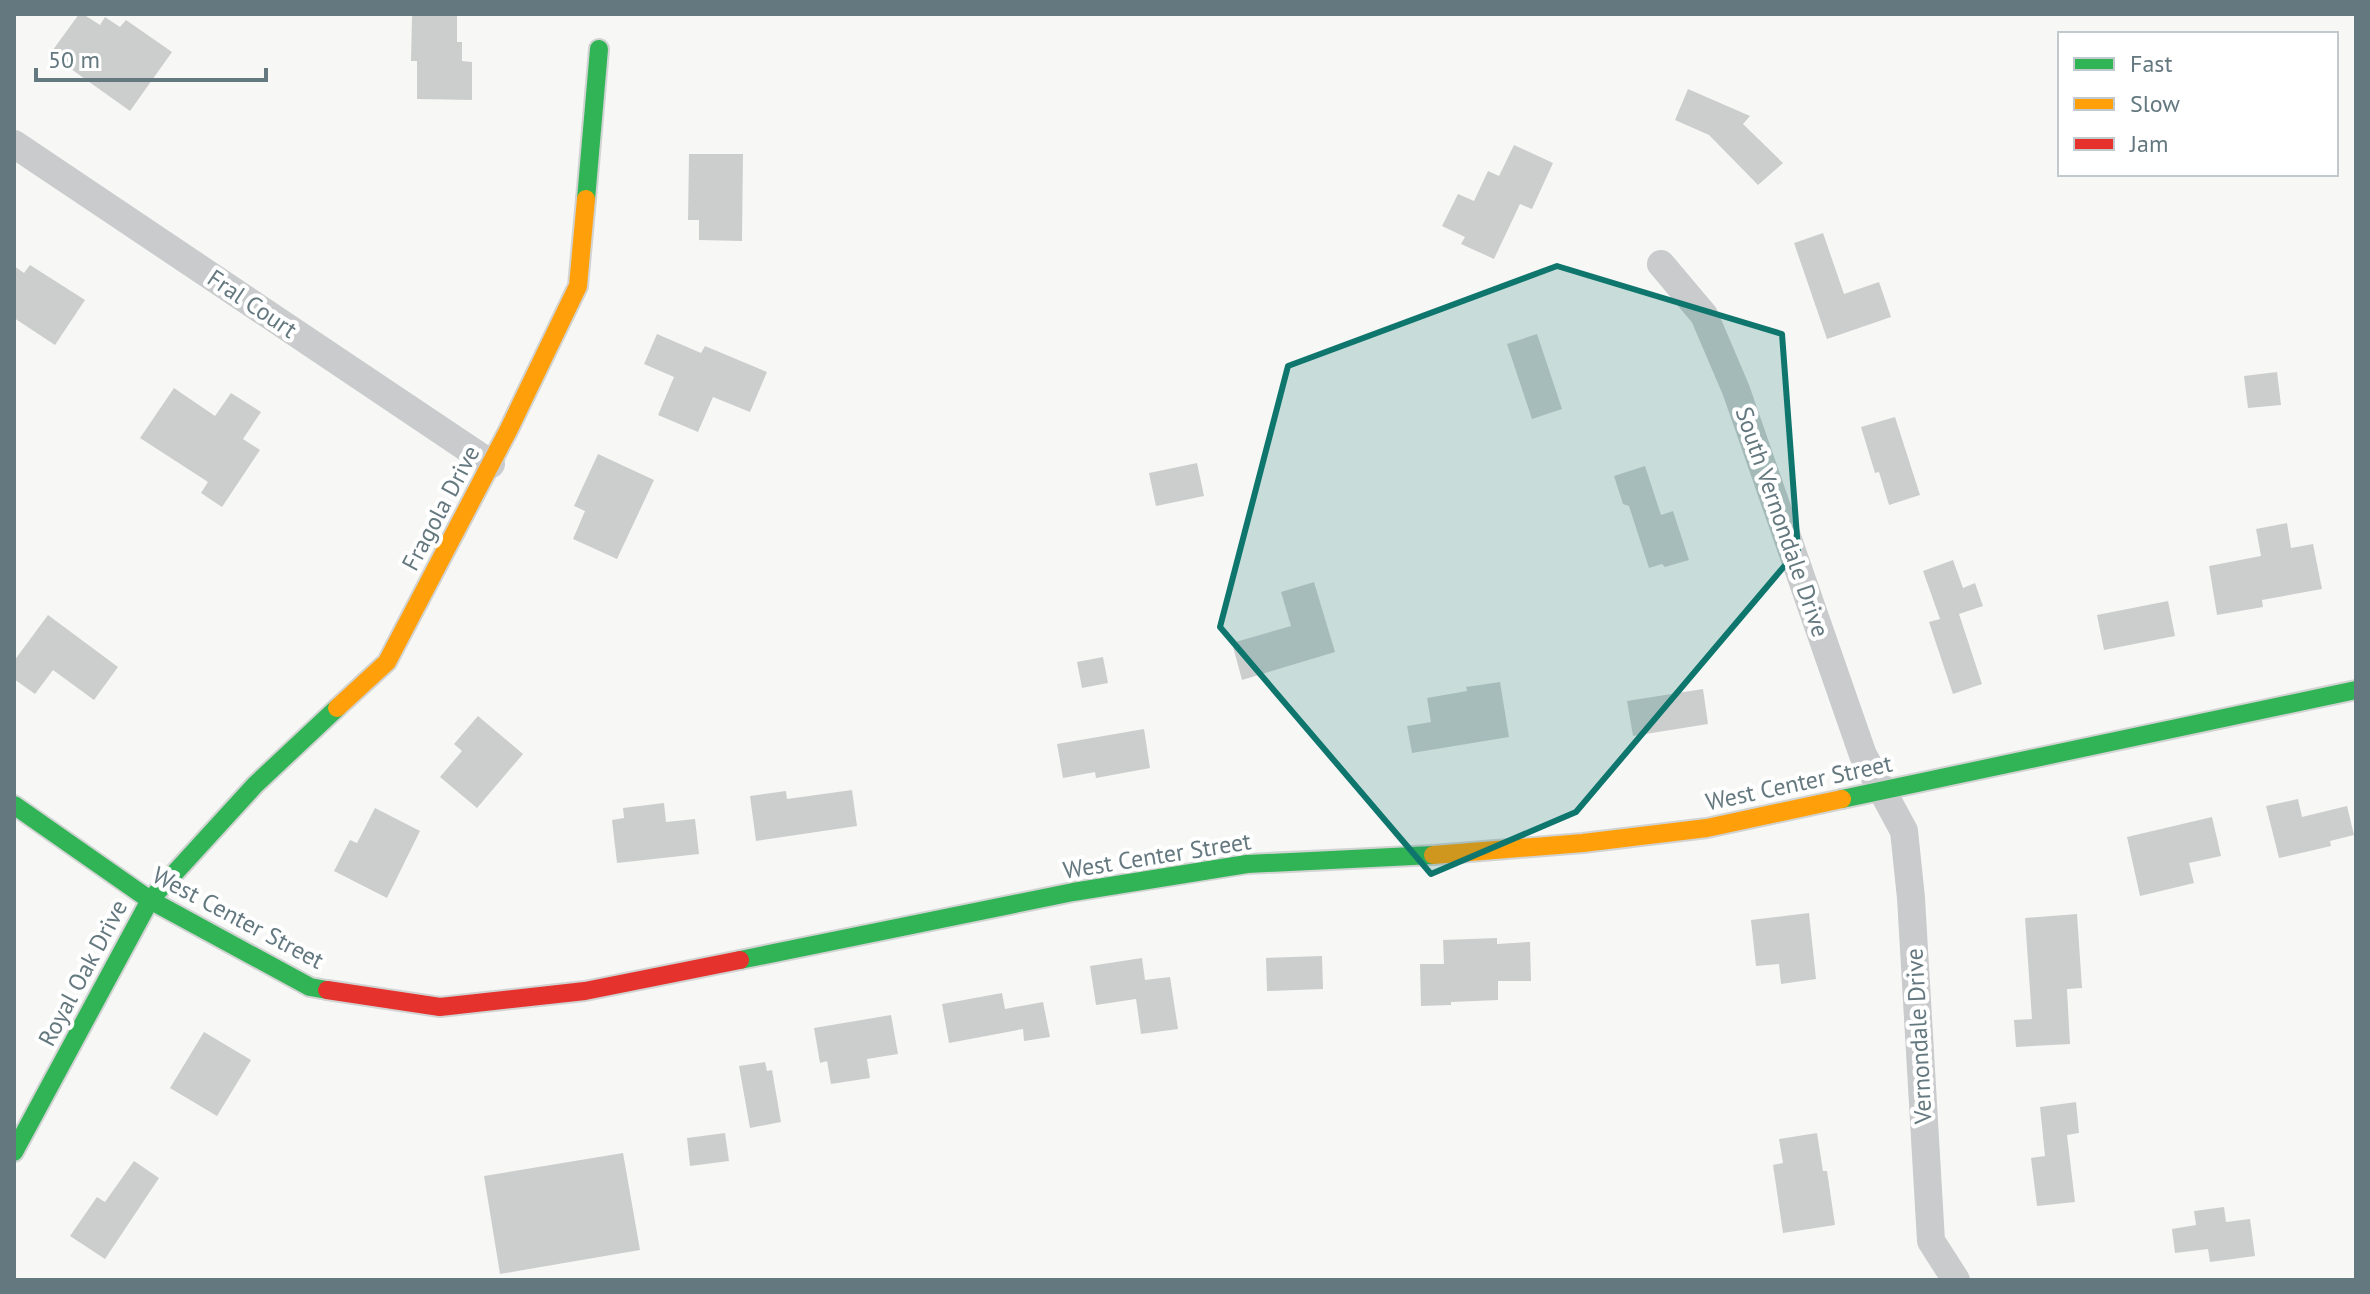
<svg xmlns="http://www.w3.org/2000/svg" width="2370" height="1294" font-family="'PT Sans',sans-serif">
	<rect width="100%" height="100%" fill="#f7f7f6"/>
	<g fill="#cccece">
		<polygon points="79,14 83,14 100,25 105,17 120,27 126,20 172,52 130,111 50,54"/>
		<polygon points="412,16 457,16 457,42 462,42 462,61 472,62 472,100 417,99 417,61 411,61"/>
		<polygon points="1688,89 1750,116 1743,124 1783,163 1758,185 1709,135 1675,120"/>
		<polygon points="1514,145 1553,163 1532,209 1520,204 1494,259 1461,244 1465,237 1442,226 1458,194 1474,201 1488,171 1499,176"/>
		<polygon points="689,154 743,154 742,241 699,240 699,220 688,220"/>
		<polygon points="1823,233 1844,294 1879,282 1891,317 1827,339 1794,243"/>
		<polygon points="30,265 85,300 55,345 14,318 14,266 24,273"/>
		<polygon points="657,334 701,353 705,346 767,372 750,412 713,397 698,432 658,415 674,377 644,364"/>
		<polygon points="1537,334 1562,409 1532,419 1507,344"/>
		<polygon points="2277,372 2281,405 2248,408 2244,376"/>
		<polygon points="174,388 215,416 231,393 261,412 243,439 260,450 222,507 201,493 208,482 140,438"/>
		<polygon points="1895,417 1920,495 1889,505 1879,472 1875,473 1861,427"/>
		<polygon points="598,454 654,480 617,559 573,539 585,511 574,506"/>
		<polygon points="1197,463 1204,496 1156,506 1149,473"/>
		<polygon points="1645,466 1661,515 1673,511 1689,560 1665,567 1662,564 1649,568 1629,506 1623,504 1614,476"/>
		<polygon points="2287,523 2291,548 2313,544 2322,589 2262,600 2263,607 2217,615 2209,566 2261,556 2256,529"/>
		<polygon points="1953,560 1963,588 1975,583 1983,606 1959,614 1982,684 1953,694 1929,622 1940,619 1923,571"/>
		<polygon points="1314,582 1335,652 1242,680 1232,643 1291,626 1281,592"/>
		<polygon points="2168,601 2175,636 2104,650 2097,615"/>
		<polygon points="48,615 118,667 94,700 53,670 35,694 14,679 14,661"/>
		<polygon points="1103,657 1108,683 1082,688 1077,662"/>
		<polygon points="1500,682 1509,737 1412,753 1407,726 1431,722 1427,698 1467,691 1466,687"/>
		<polygon points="1703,689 1708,724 1633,736 1627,701"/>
		<polygon points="478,716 523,754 477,808 440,777 462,751 454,744"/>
		<polygon points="1144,729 1150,768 1096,778 1095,772 1063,778 1057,744"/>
		<polygon points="852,790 857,826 756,841 750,796 786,791 787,799"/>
		<polygon points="2298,799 2302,817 2347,806 2354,835 2330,841 2331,846 2279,858 2266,806"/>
		<polygon points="664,803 666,822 695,819 699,854 617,863 612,820 624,818 623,808"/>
		<polygon points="375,808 420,831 387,898 334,871 350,840 357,843"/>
		<polygon points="2212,817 2221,856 2189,863 2194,883 2140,896 2127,837"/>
		<polygon points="1809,913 1816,979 1781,984 1779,964 1756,966 1751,920"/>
		<polygon points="2077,914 2082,988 2067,989 2070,1044 2016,1047 2014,1020 2032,1019 2025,918"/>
		<polygon points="1497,938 1497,944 1530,942 1531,981 1498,981 1498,1000 1451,1002 1451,1005 1421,1006 1420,964 1444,964 1443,940"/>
		<polygon points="1322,956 1323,989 1267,991 1266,958"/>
		<polygon points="1142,958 1145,980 1170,977 1178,1029 1141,1034 1136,999 1096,1005 1090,966"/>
		<polygon points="1002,993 1005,1009 1043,1002 1050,1037 1024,1041 1023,1029 949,1043 942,1004"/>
		<polygon points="891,1015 898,1054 867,1059 870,1078 831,1084 827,1061 820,1063 814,1028"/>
		<polygon points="204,1032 251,1060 217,1116 170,1088"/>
		<polygon points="765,1062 767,1071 772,1070 781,1122 750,1128 739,1066"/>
		<polygon points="2076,1102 2079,1133 2067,1135 2075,1202 2037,1206 2031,1158 2045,1156 2040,1107"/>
		<polygon points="725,1133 729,1161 690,1166 687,1138"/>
		<polygon points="1817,1133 1823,1171 1827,1171 1835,1225 1783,1233 1773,1165 1783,1163 1779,1139"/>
		<polygon points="623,1153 640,1250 500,1274 484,1176"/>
		<polygon points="134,1161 159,1178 105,1259 70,1236 97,1197 105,1202"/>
		<polygon points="2224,1207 2226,1222 2250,1219 2255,1256 2210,1262 2208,1249 2175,1253 2172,1229 2196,1225 2194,1211"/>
	</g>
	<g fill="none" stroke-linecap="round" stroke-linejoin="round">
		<defs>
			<g id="fast">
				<polyline points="586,199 599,49"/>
				<polyline points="1842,799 2356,690"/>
				<polyline points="14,805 150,900 310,987 327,990"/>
				<polyline points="740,960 1073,892 1247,864 1433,855"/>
				<polyline points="14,1152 150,900 255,785 337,708"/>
			</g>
			<g id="slow">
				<polyline points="337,708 387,662 509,429 578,286 586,199"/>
				<polyline points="1433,855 1583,843 1707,828 1842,799"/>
			</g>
			<polyline id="jam" points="327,990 440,1007 585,991 740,960"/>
		</defs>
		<use href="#fast" stroke="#d2d3d3" stroke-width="22"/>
		<use href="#slow" stroke="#d2d3d3" stroke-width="22"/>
		<use href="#jam" stroke="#d2d3d3" stroke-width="22"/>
		<g stroke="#c9cbcc" stroke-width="28">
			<polyline points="14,144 491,464"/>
			<polyline points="1661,264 1704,315 1736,390 1863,755 1904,831 1911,898 1931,1241 1956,1280"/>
		</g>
		<use href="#fast" stroke="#30b455" stroke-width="18"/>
		<use href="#slow" stroke="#ff9f0a" stroke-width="18"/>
		<use href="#jam" stroke="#e5322d" stroke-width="18"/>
	</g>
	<path fill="#0f766e" fill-opacity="0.2" stroke="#0f766e" stroke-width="6" stroke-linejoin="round" d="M1557,266L1782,334L1798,550L1576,812L1431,874L1220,627L1288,366Z"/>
	<g text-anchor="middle" stroke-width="8" stroke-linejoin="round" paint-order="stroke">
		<g font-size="24" fill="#64787f" stroke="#fff">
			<text transform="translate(252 304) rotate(34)" y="8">Fral Court</text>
			<text transform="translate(441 508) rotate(-62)" y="8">Fragola Drive</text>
			<text transform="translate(1782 522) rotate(71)" y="8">South Vernondale Drive</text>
			<text transform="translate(1799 783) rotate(-12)" y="8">West Center Street</text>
			<text transform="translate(1157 856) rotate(-9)" y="8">West Center Street</text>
			<text transform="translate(238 918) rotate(28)" y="8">West Center Street</text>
			<text transform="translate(83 973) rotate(-62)" y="8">Royal Oak Drive</text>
			<text transform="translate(1919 1036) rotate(-93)" y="8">Vernondale Drive</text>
		</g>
	</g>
	<rect width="2370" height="1294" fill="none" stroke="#64787f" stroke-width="32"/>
	<rect x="2058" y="32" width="280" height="144" fill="#ffffff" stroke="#c1c9cc" stroke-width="2"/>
	<rect x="2074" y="58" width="40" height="12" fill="#30b455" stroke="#c1c9cc" stroke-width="2"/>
	<text x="2130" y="72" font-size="24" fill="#64787f">Fast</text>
	<rect x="2074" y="98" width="40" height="12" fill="#ff9f0a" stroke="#c1c9cc" stroke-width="2"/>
	<text x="2130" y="112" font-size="24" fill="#64787f">Slow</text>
	<rect x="2074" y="138" width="40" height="12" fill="#e5322d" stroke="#c1c9cc" stroke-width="2"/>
	<text x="2130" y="152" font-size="24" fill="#64787f">Jam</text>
	<path d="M36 68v12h230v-12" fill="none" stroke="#64787f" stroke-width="4"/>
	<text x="48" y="68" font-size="24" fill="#64787f" stroke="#ffffff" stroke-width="6" paint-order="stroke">50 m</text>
</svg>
